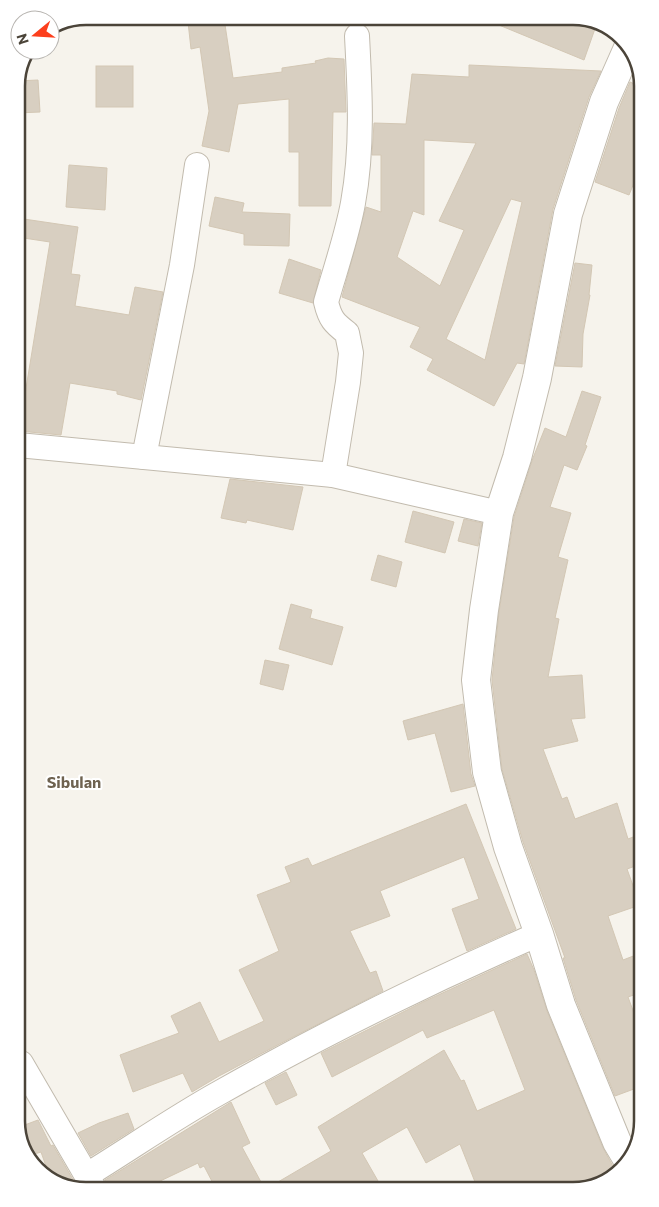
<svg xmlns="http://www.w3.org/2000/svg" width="659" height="1207" font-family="Commissioner,sans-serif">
	<rect width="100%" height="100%" fill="#f6f3ec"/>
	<g fill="#d8cfc1" stroke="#d3c7b4" fill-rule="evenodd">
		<polygon points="477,16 578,16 597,23 584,60"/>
		<polygon points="224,18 233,78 282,72 282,68 316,63 315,61 328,58 344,59 346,112 333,112 331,206 299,206 299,152 289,152 289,99 238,104 229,152 202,146 209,111 200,47 191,49 188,22"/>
		<path d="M469,65L601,71L589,97L553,209L524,364L517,363L494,406L427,370L433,359L410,347L420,327L342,297L366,207L381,212V155H372L374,123L406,124L412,74L469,77ZM424,140L476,143L439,221L464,230L440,286L397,257L413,211L424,215ZM511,199L522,202L485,360L446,339Z"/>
		<rect x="96" y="66" width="37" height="41"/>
		<polygon points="38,80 40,112 17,113 17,81"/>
		<polygon points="630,82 637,85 638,173 629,195 595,182 619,108"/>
		<polygon points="69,165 107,168 105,210 66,207"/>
		<polygon points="215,197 244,203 242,212 290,214 289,246 244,245 244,234 209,226"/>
		<polygon points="17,218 78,227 71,274 80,275 75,306 129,315 135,287 163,292 141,400 117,394 117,391 70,383 61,435 19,431 50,242 17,237"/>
		<polygon points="289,259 321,270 313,303 279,293"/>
		<polygon points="575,263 592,265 589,295 590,295 583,334 582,367 555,366"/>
		<polygon points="582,391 601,397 585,445 587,446 577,470 564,465 550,507 571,513 558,557 568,560 555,618 559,619 548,677 582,675 585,718 571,719 578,741 543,749 562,799 567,797 575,819 617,803 628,839 641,834 641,864 627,869 640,905 608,916 623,960 636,955 642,971 642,992 628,997 641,1032 635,1034 642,1054 642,1086 615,1096 576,1000 563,958 565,958 523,842 502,769 492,680 499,612 514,517 533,458 545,428 566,437"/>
		<polygon points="230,479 303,487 293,530 247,520 246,523 221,518"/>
		<polygon points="413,511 454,522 445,553 405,542"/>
		<polygon points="464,519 482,523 478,546 458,541"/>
		<polygon points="378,555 402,562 396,587 371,580"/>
		<polygon points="291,604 312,610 310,618 343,627 332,665 279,649"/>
		<polygon points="265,660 289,665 283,690 260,684"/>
		<polygon points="463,704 471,774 475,786 451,792 435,733 408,740 403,721"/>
		<polygon points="466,804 516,929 467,951 452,909 479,899 464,857 380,891 390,916 350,931 370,973 376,971 383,991 291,1038 219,1076 192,1092 183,1073 133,1092 120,1055 179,1033 171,1016 200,1002 219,1042 264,1021 239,970 279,951 257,895 291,882 285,867 308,858 312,866"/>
		<polygon points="527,954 534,970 547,1011 603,1148 616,1172 607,1179 595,1185 477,1187 460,1144 426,1163 407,1127 362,1153 382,1188 266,1189 331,1151 318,1127 444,1050 461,1081 464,1080 477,1111 525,1090 494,1010 427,1038 423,1030 332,1077 321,1053 423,1002"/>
		<polygon points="286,1072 297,1095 276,1105 265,1083"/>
		<polygon points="231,1102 250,1143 242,1147 261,1182 248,1189 216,1189 204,1166 200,1168 198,1163 156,1183 159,1190 109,1190 105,1180"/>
		<polygon points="128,1113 134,1129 91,1156 78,1133 99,1123"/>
		<polygon points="38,1120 51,1146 53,1145 79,1190 51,1180 41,1152 28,1156 22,1138 22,1126"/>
	</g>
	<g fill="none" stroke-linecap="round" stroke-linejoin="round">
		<defs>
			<g id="minor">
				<polyline points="18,445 333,475 499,513"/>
				<polyline points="144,457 182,265 197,165"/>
				<path d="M333,475L348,382L351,353L347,333C334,323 330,319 326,302C335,270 347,236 353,203C363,148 360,92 357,36"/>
				<polyline points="21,1063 95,1190"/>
				<path d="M87,1175C131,1148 174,1118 219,1093C323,1034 430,981 539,934"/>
			</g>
			<polyline id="tertiary" points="628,48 604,102 568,214 537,378 517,458 499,513 484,610 476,680 487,772 508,847 539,934 561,1005 617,1142 629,1162"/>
		</defs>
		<use href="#minor" stroke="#c2bbae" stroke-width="26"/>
		<use href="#tertiary" stroke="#c2bbae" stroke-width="30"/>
		<use href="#minor" stroke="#fff" stroke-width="24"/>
		<use href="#tertiary" stroke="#fff" stroke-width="28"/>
	</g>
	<g text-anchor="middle" stroke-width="4" stroke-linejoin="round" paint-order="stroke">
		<g font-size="16" font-weight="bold" fill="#6e6250" stroke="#fff">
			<text x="74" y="788">Sibulan</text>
		</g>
	</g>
	<path d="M0 0H659V1207H0ZM86 25H573A61 61 0 0 1 634 86V1121A61 61 0 0 1 573 1182H86A61 61 0 0 1 25 1121V86A61 61 0 0 1 86 25Z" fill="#fff" fill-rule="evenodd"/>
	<path fill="none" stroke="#4b4439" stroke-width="2.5" d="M86 25H573A61 61 0 0 1 634 86V1121A61 61 0 0 1 573 1182H86A61 61 0 0 1 25 1121V86A61 61 0 0 1 86 25Z"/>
	<g transform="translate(35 35) rotate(252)"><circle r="24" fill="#ffffff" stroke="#b7b4b0"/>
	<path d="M0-4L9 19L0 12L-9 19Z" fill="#fc3f1d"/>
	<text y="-8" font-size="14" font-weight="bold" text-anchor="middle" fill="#4b4439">N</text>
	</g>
</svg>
